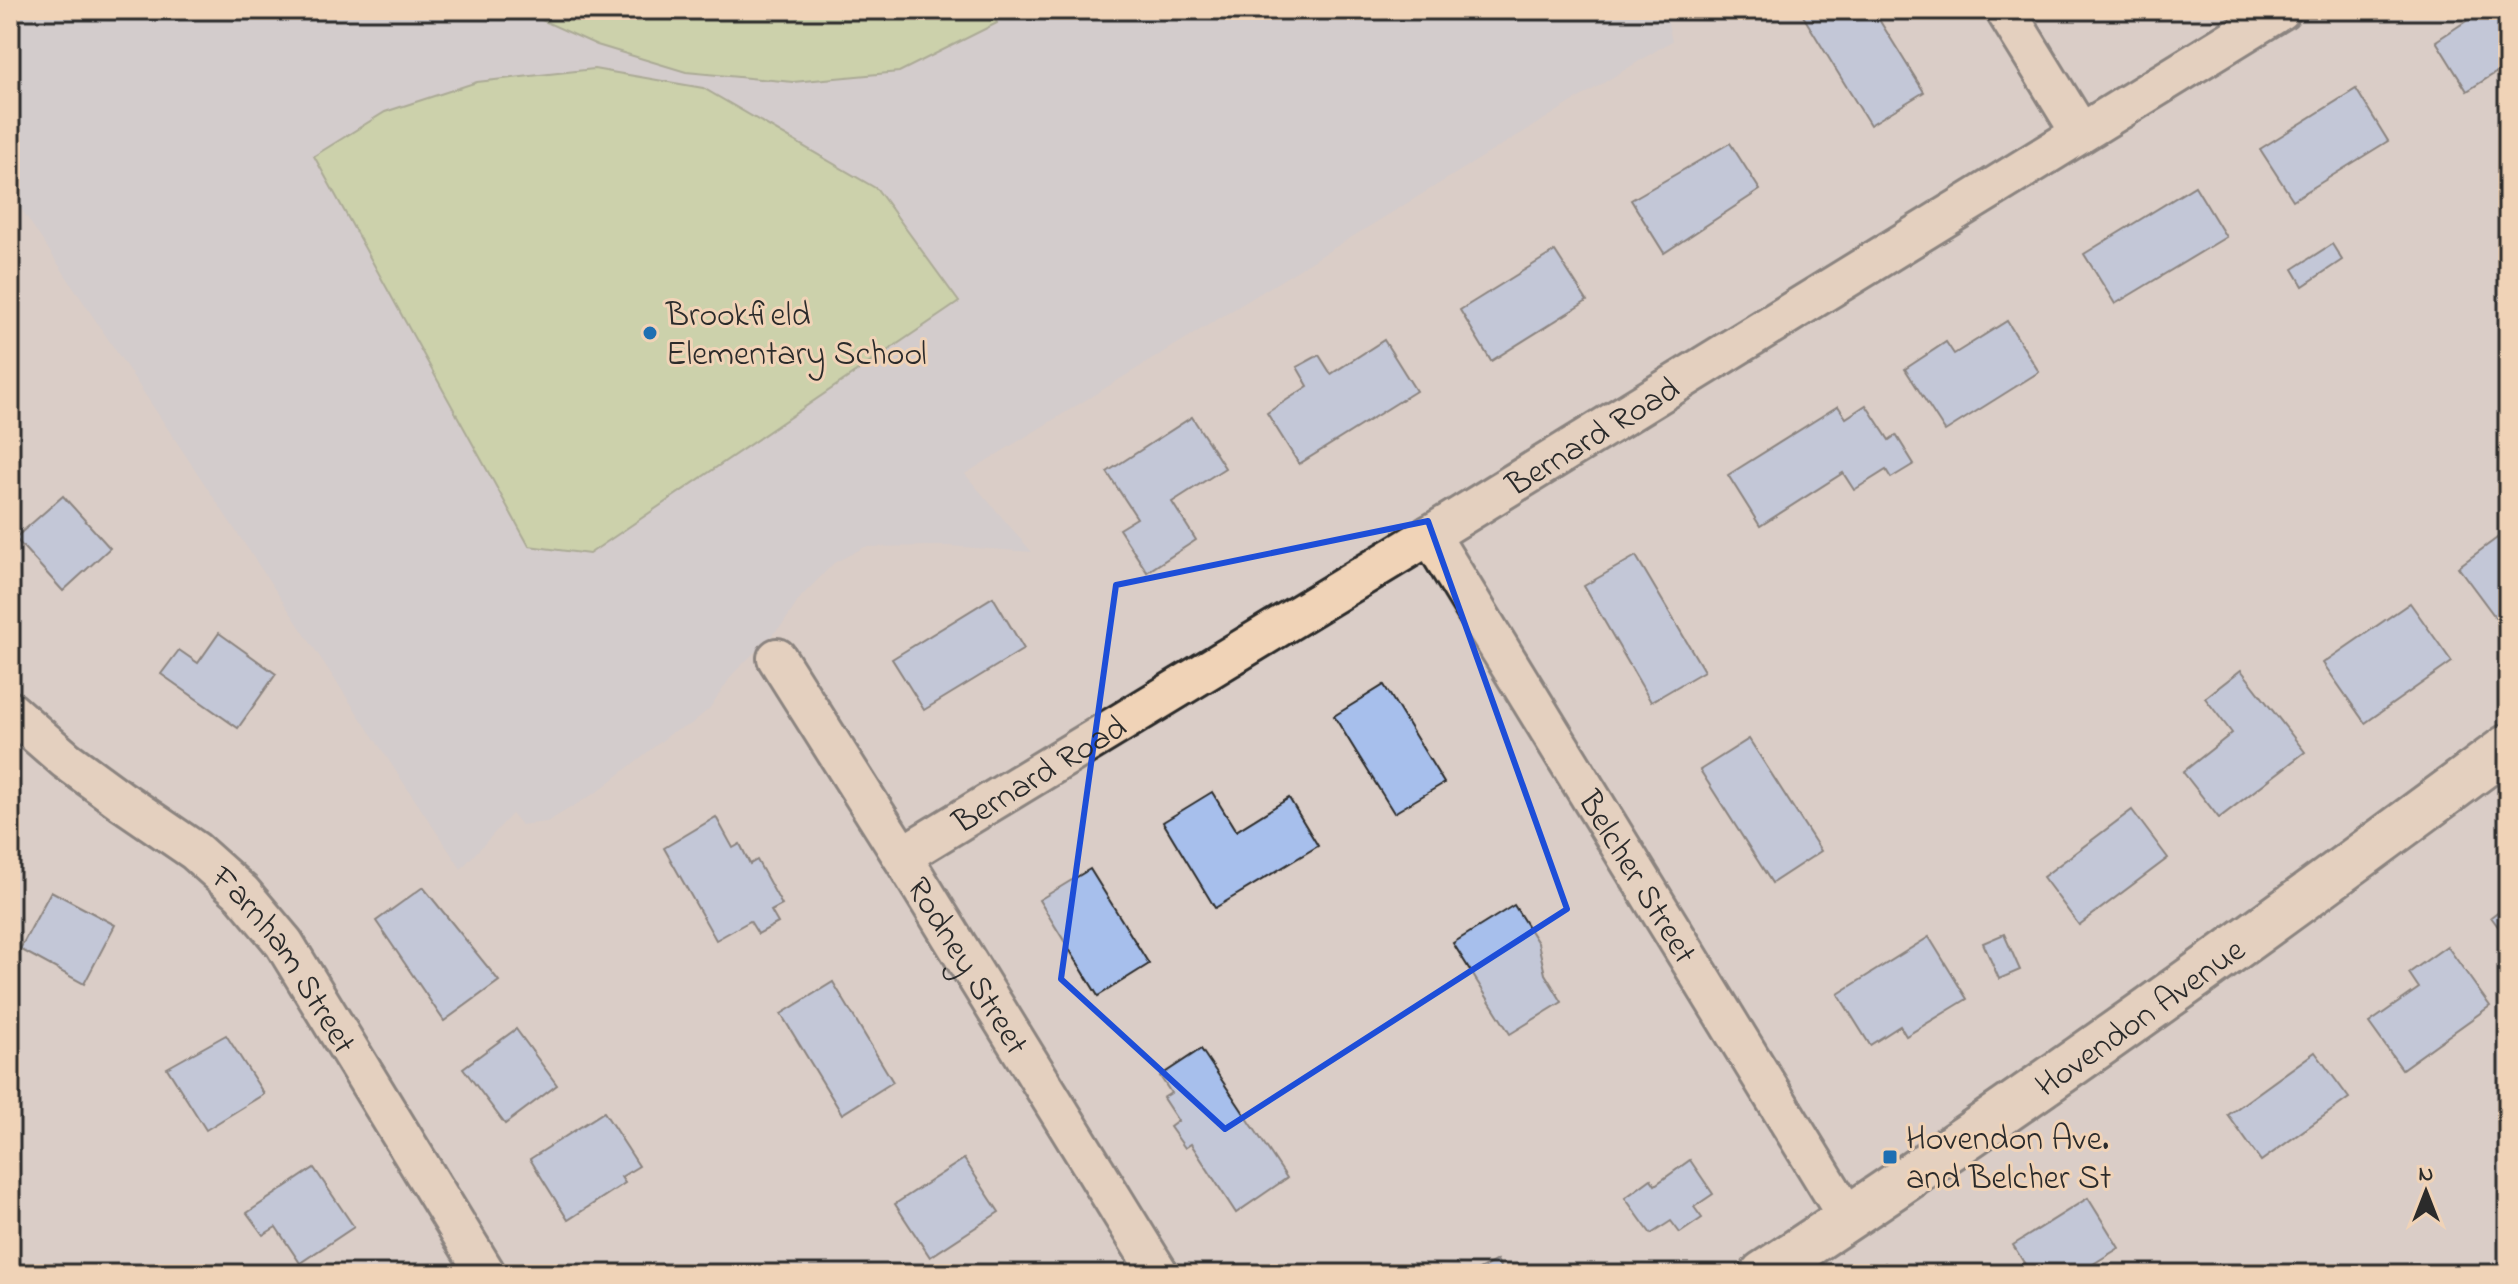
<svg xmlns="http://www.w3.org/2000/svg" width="2518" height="1284" font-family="'Indie Flower',sans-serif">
	<rect width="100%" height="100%" fill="#dacdc7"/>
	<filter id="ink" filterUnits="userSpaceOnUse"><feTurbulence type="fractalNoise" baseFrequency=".0125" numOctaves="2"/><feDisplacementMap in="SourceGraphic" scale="16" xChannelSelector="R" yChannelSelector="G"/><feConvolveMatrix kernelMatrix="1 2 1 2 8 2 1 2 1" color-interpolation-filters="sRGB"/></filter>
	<g filter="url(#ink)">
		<polygon fill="#cbc9d2" points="10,10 1665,10 1672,41 965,474 1032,552 947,546 865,547 834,563 801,597 783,624 733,674 709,709 690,725 673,732 597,792 547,822 521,825 512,814 461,869 10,192"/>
		<g fill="#bad48b" stroke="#72805b" stroke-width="2">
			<polygon points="526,10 992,10 997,23 899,72 793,82 686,72 597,45 537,18"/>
			<polygon points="594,69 703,88 877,189 959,302 589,554 529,546 314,156 385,112 477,82"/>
		</g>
		<g fill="#a7bfec" stroke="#2b2b2b" stroke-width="2">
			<polygon points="1873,10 1924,92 1870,125 1800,11"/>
			<polygon points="2483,10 2508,10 2508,65 2467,91 2436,41"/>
			<polygon points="2356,89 2388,141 2293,200 2260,149"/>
			<polygon points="1730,143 1760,190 1664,253 1631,200"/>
			<polygon points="2195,186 2226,237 2115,304 2084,254"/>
			<polygon points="2332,244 2342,260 2303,286 2293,269"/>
			<polygon points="1555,251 1587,301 1491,361 1460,310"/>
			<polygon points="2007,321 2039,372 1945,431 1905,369 1946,342 1954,354"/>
			<polygon points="1384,340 1416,391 1299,464 1267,413 1308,386 1297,367 1319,355 1331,374"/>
			<polygon points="1866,405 1889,440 1896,435 1914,464 1891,478 1886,470 1854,490 1843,473 1760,526 1728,475 1838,406 1846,418"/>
			<polygon points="1192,417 1225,468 1172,502 1196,540 1147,572 1119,529 1137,518 1107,472"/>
			<polygon points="63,496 110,548 63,591 15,538"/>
			<polygon points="2508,530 2508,609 2496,618 2458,567"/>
			<polygon points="1636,556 1704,671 1651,702 1584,586"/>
			<polygon points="993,597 1024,649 924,710 892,659"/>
			<polygon points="2410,603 2452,662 2365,723 2323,663"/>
			<polygon points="219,633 276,674 238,728 161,674 179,650 198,663"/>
			<polygon points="2241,670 2305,752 2219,818 2183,772 2232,733 2205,698"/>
			<polygon points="1384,685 1444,783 1394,813 1334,716"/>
			<polygon points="1749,739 1821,851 1772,883 1700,770"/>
			<polygon points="1212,792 1236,831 1289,798 1318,846 1215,908 1163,822"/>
			<polygon points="2132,810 2168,858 2079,925 2043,877"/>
			<polygon points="716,817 733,848 740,844 750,864 757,860 782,905 771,911 778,923 758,934 750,921 716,940 664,848"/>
			<polygon points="1090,869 1149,964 1098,996 1039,900"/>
			<polygon points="423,887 499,981 444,1021 376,921"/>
			<polygon points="51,891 115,925 84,984 20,949"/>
			<polygon points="2508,904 2508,940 2491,917"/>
			<polygon points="1514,905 1538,943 1545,974 1562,1002 1510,1034 1453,943"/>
			<polygon points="2004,934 2020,970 1999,979 1983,943"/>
			<polygon points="1929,937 1967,999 1906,1036 1900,1026 1870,1045 1838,994"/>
			<polygon points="2447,946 2490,1006 2402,1069 2369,1023 2419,988 2409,973"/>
			<polygon points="833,982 893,1082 842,1114 781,1014"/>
			<polygon points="516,1029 557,1085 505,1124 463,1068"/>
			<polygon points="226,1035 264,1094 206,1130 167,1068"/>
			<polygon points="1201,1049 1287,1178 1236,1213 1191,1144 1185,1148 1170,1127 1178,1121 1163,1098 1171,1093 1160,1076"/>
			<polygon points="2315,1052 2349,1098 2261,1161 2228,1115"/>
			<polygon points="604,1112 639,1166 621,1177 625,1183 568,1220 530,1159"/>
			<polygon points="964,1159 999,1212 930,1257 895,1204"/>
			<polygon points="1690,1160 1713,1194 1694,1207 1702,1218 1680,1233 1671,1221 1651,1234 1625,1198 1651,1179 1655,1185"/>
			<polygon points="314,1168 354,1227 300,1263 276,1227 263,1235 247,1213"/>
			<polygon points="2088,1198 2119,1248 2077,1274 2031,1274 2013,1245"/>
			<polygon points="1497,1260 1504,1274 1472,1274"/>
			<polygon points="1885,1263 1893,1274 1870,1274"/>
			<polygon points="1032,1266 1037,1274 1021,1274"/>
		</g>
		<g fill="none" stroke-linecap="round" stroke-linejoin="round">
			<defs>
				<g id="street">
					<polyline points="2005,10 2080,132"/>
					<path id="s1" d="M1430,535L1848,1218"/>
					<path id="s2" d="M777,658L902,856L1159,1274"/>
					<path id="s3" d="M10,711L66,760L122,801L195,851L242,893L284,943L486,1274"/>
					<path id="s4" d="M902,856L1430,535L2281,10"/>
				</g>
				<g id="secondary">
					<path id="s5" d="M1763,1274C2018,1107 2264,929 2508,747"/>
				</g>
			</defs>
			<use href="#street" stroke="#2b2b2b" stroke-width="44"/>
			<use href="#secondary" stroke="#2b2b2b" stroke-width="50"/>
			<use href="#street" stroke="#f0d3b7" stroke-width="38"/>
			<use href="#secondary" stroke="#f0d3b7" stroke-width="44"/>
		</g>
	</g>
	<path d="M0 0H2518V1284H0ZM1428,521L1567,909L1225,1129L1061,979L1116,585Z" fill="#dacdc7" fill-opacity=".55" fill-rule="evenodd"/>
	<path fill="none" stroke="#1d4ed8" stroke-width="6" stroke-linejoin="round" d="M1428,521L1567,909L1225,1129L1061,979L1116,585Z"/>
	<g fill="#1f6fb2" stroke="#f0d3b7" stroke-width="3">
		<circle cx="650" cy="333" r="8"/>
		<rect x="1882" y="1149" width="16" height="16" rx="4"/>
	</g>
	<g text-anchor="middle" stroke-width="6" stroke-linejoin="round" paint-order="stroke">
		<g font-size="34" fill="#2b2b2b" stroke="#f0d3b7" text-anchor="start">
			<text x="666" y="325">Brookfield<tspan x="666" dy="39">Elementary School</tspan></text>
			<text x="1906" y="1149">Hovendon Ave.<tspan x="1906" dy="39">and Belcher St</tspan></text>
		</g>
		<g font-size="34" fill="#2b2b2b" stroke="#f0d3b7">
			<text dy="12" stroke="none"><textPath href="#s4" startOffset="808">Bernard Road</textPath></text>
			<text dy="12" stroke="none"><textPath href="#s4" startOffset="160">Bernard Road</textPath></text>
			<text dy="12" stroke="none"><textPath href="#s1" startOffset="400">Belcher Street</textPath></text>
			<text dy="12" stroke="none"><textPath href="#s3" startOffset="374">Farnham Street</textPath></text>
			<text dy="12" stroke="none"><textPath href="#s2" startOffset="362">Rodney Street</textPath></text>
			<text dy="12" stroke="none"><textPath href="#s5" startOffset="456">Hovendon Avenue</textPath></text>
		</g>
	</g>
	<rect width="2518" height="1284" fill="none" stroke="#f0d3b7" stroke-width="40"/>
	<rect x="20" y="20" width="2478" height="1244" fill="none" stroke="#2b2b2b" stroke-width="3" filter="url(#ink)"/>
	<g transform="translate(2426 1192)" stroke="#f0d3b7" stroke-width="6" paint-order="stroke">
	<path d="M0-6L14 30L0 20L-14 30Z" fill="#2b2b2b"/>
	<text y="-12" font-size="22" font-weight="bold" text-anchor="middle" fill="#2b2b2b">N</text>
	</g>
</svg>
